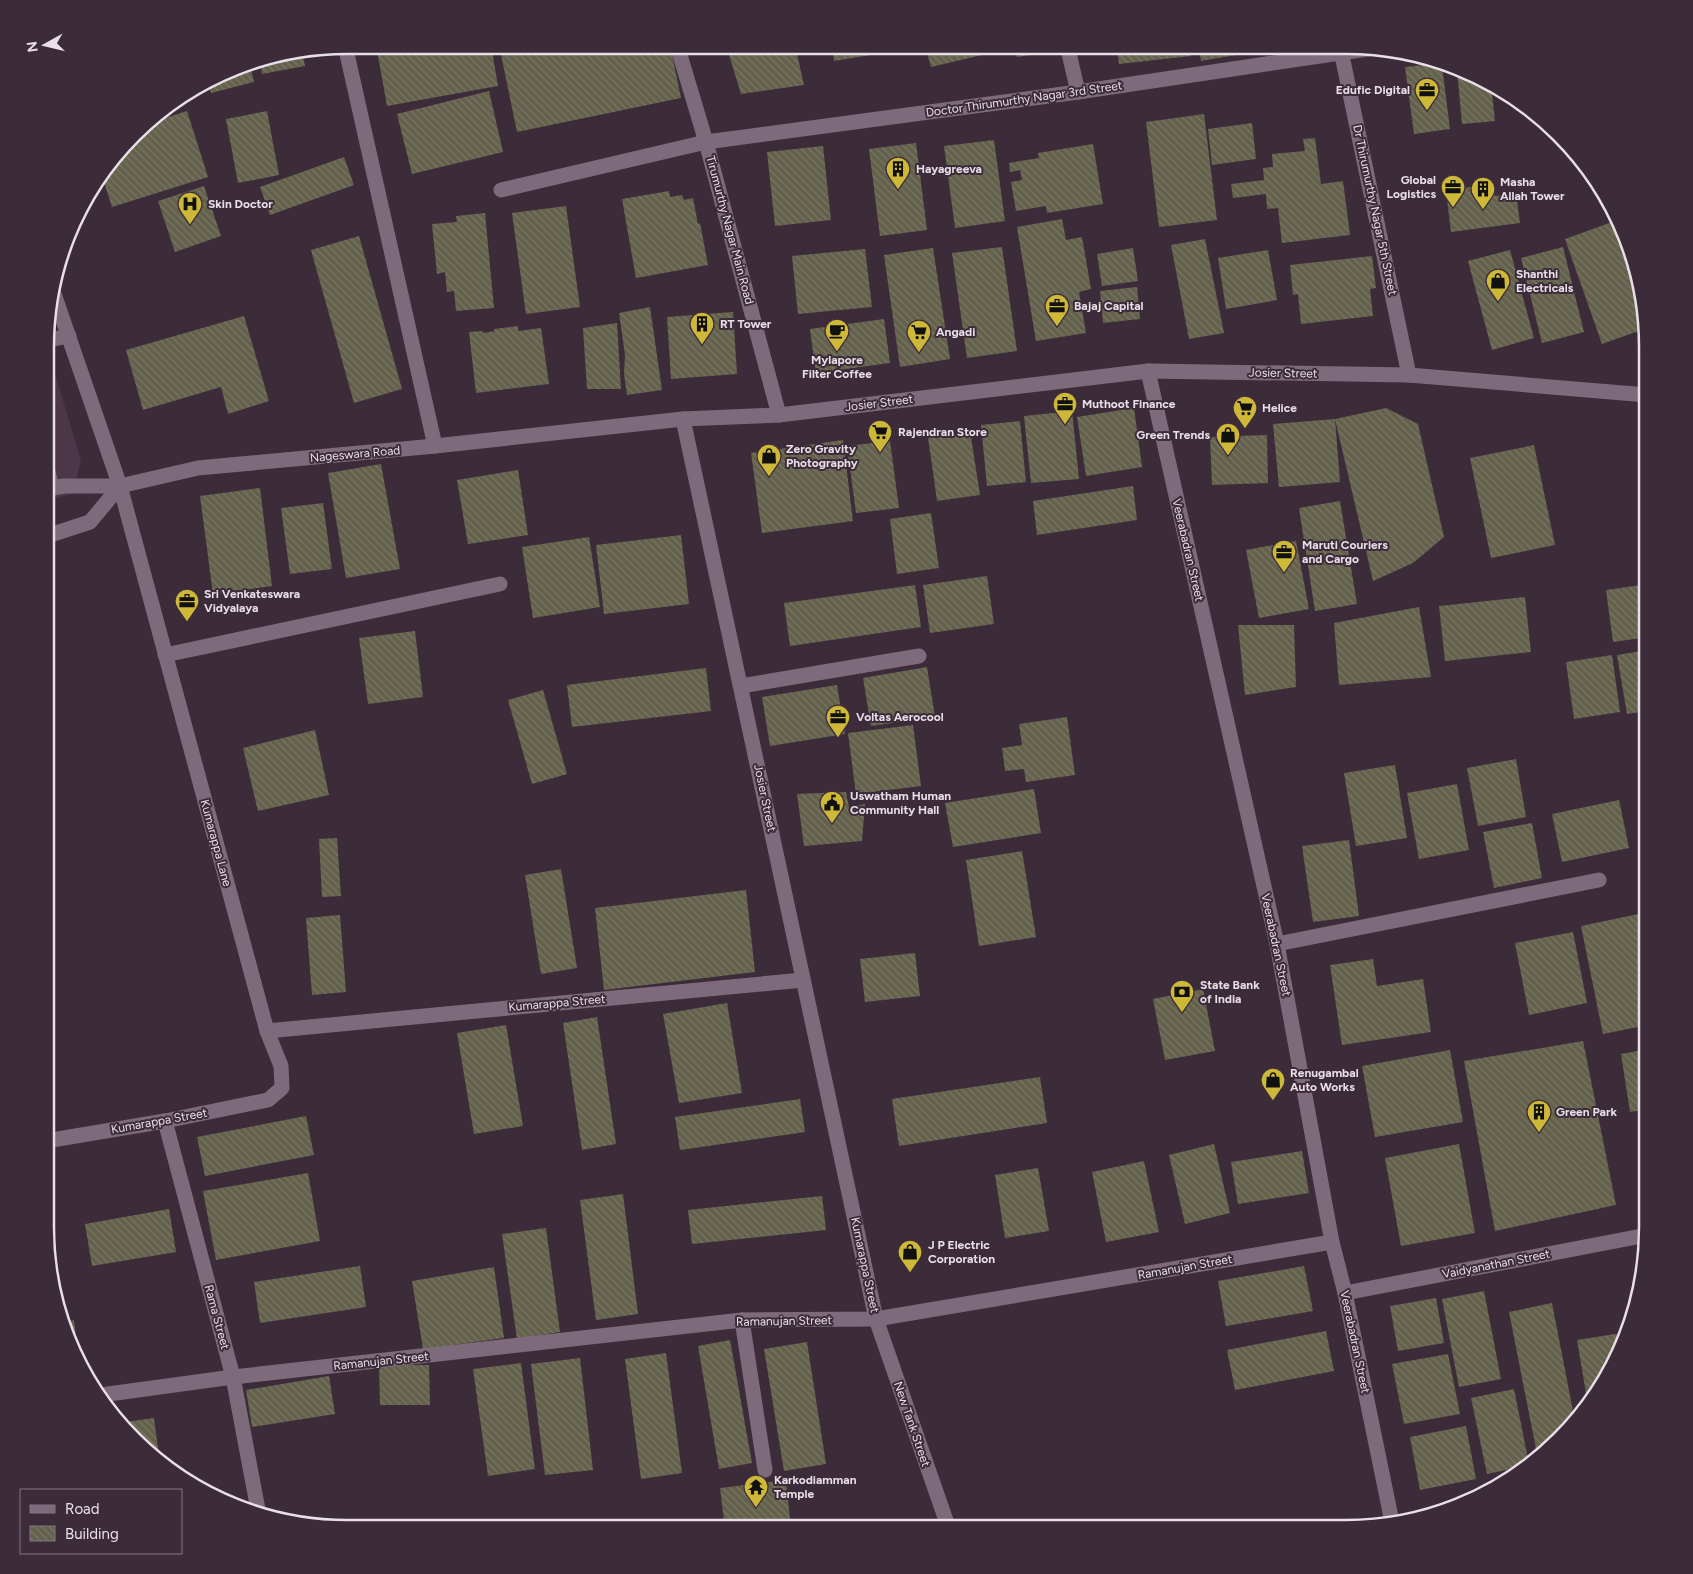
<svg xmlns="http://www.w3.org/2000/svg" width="1693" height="1574" font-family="Figtree,sans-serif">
	<defs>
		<pattern id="building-back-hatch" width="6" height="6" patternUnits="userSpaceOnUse" patternTransform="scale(1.25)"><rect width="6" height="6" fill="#63604b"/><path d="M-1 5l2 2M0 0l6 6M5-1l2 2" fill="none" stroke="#797665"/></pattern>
	</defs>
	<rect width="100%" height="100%" fill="#3c2c3a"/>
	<polygon fill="#4c3749" points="48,351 81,460 73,494 47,500"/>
	<g fill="url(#building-back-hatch)">
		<polygon points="376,45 491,45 498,86 387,106"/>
		<polygon points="499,45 670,45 681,98 517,132"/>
		<polygon points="726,45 795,45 804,85 741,94"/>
		<polygon points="832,45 901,45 901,50 834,61"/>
		<polygon points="925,45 980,45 982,55 931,67"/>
		<polygon points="1014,45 1059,45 1060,51 1017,57"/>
		<polygon points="1099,45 1190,46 1191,56 1119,64 1117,48 1099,50"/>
		<polygon points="1198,46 1252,46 1253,52 1201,61"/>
		<polygon points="1264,46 1302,46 1265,54"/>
		<polygon points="302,52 305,66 262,74 260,59"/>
		<polygon points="249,61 254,82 211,93 209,85"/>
		<polygon points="1433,64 1442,66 1450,129 1414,134 1405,67"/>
		<polygon points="1457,70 1480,76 1491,85 1495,121 1462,124"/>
		<polygon points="489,91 503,152 412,174 397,114"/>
		<polygon points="187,111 208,177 112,207 102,176 144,125"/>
		<polygon points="267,111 279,175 238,183 226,119"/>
		<polygon points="1204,114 1217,220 1159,227 1146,122"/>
		<polygon points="1252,123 1256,159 1212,165 1208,129"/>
		<polygon points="1315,138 1321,184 1343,181 1350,235 1282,243 1278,208 1267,209 1266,194 1233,198 1231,184 1264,180 1263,168 1273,167 1272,154 1305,151 1303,139"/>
		<polygon points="994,140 1005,221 955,228 944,146"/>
		<polygon points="916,143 927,230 880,236 869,149"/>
		<polygon points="1093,144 1103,204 1047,213 1046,206 1016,211 1011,182 1022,180 1020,170 1010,172 1009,163 1039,158 1038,153"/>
		<polygon points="823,146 831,220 775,226 767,152"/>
		<polygon points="344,157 354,185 270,215 260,187"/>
		<polygon points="1494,184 1495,196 1516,194 1520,223 1451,232 1446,190"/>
		<polygon points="204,186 221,236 175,252 158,201"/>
		<polygon points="669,191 670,197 682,195 684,200 693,198 698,224 700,223 708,265 636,278 622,199"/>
		<polygon points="566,206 580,307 526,314 512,213"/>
		<polygon points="485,213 494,308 456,311 454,291 447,292 445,272 437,274 432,224 457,222 456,216"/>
		<polygon points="1062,219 1066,240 1082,237 1091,289 1079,292 1086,333 1036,341 1017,227"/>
		<polygon points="1612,222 1644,312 1647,328 1602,344 1565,239"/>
		<polygon points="359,236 402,389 354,403 311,250"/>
		<polygon points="1205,239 1224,333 1189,339 1171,245"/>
		<polygon points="1002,247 1017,351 967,358 952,253"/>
		<polygon points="1563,247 1584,332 1542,343 1521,258"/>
		<polygon points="933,248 950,359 900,367 884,255"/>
		<polygon points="1133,248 1138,281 1102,286 1097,254"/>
		<polygon points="865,249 872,307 798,314 792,256"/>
		<polygon points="1268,250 1277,300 1226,309 1218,258"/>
		<polygon points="1510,250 1534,338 1492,350 1468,261"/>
		<polygon points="1372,256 1376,288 1370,289 1373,316 1301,324 1298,294 1293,295 1290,265"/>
		<polygon points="1137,287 1140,319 1103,323 1100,291"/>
		<polygon points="650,307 662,390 627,395 624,374 625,355 619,313"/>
		<polygon points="733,312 737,374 671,379 667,317"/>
		<polygon points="244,316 269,401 228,414 221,387 143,410 126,350"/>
		<polygon points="884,319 890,363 816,373 810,329"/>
		<polygon points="617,323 621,389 587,389 583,328"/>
		<polygon points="518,326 518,331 541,328 549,384 476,393 469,332 482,331 483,333 495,331 494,329"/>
		<polygon points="1134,408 1142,467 1086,476 1077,417"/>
		<polygon points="1386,408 1418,424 1444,537 1413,563 1373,581 1335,419"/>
		<polygon points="1072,411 1079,479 1031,483 1024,416"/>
		<polygon points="1335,419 1340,482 1279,487 1273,424"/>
		<polygon points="1020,421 1026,482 987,486 981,425"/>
		<polygon points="970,431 980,495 937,501 928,437"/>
		<polygon points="1267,435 1268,483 1212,485 1210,437"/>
		<polygon points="843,440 853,521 762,533 751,453"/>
		<polygon points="890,441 899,508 856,513 847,446"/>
		<polygon points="1534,445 1555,545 1491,558 1470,458"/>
		<polygon points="381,464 400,569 346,578 328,473"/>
		<polygon points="518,470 528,535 468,544 457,480"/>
		<polygon points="1133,486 1137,520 1037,535 1033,501"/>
		<polygon points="260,488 272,586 213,594 200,496"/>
		<polygon points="1340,501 1357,604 1315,611 1299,508"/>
		<polygon points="323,503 332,569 290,574 281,508"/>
		<polygon points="931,513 939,568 897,574 890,519"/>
		<polygon points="681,535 689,604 604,614 596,545"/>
		<polygon points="589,537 600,607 533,618 522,547"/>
		<polygon points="1296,541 1309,609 1259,618 1246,550"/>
		<polygon points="987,576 994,624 930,633 923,585"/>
		<polygon points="1648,584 1648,637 1613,642 1606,590"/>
		<polygon points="915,585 921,627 790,646 784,603"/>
		<polygon points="1525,597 1531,652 1445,661 1439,606"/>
		<polygon points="1419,607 1431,677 1339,685 1334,623"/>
		<polygon points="1238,625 1294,625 1296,687 1245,695"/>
		<polygon points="415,631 423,697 368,704 359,638"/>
		<polygon points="1648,650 1648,711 1627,714 1617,655"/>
		<polygon points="1612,655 1620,712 1574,719 1566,662"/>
		<polygon points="927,667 935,717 871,726 863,678"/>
		<polygon points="706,668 711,711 572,727 567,685"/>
		<polygon points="837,685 845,734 770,746 762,697"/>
		<polygon points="543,690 567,774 532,784 508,700"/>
		<polygon points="1067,717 1075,775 1026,782 1024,769 1005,771 1002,748 1022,745 1019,724"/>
		<polygon points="913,725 921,786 856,794 848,733"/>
		<polygon points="315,730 329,795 258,811 243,748"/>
		<polygon points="1516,759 1526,817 1478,826 1467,768"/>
		<polygon points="1395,765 1407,838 1356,846 1344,773"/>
		<polygon points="1457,784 1469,850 1419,859 1407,793"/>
		<polygon points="1034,789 1041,833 953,847 945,803"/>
		<polygon points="846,792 849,807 865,804 862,841 804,846 797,794"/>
		<polygon points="1619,800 1629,848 1562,862 1552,814"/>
		<polygon points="1532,823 1542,878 1494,888 1483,832"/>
		<polygon points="337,838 341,896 322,897 319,839"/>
		<polygon points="1349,840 1359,916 1313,922 1302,846"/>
		<polygon points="1022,851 1036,937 979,946 966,860"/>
		<polygon points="561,869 577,968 541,974 525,875"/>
		<polygon points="746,890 755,972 604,990 595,908"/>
		<polygon points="1648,912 1648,1025 1603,1034 1581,926"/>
		<polygon points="340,915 346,992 312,995 306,918"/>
		<polygon points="1573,932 1587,1003 1529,1015 1515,943"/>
		<polygon points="915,953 920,996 865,1002 860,959"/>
		<polygon points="1373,959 1377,986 1423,979 1431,1032 1342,1045 1330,965"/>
		<polygon points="1203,989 1215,1051 1165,1060 1153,999"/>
		<polygon points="727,1003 742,1093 679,1103 663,1014"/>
		<polygon points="597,1017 616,1144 582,1150 563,1023"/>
		<polygon points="506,1025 523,1126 474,1134 457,1033"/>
		<polygon points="1583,1041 1616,1205 1495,1231 1464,1061"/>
		<polygon points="1648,1049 1648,1109 1630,1112 1621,1054"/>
		<polygon points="1450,1050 1463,1122 1375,1137 1362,1066"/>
		<polygon points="1040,1077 1047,1123 899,1146 892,1099"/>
		<polygon points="800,1099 805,1132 680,1150 675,1117"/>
		<polygon points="306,1116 314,1155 205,1176 197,1137"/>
		<polygon points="1648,1130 1648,1161 1647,1161 1640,1132"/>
		<polygon points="1214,1144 1230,1213 1185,1224 1169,1155"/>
		<polygon points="1459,1144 1475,1233 1401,1246 1385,1158"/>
		<polygon points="1302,1151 1309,1193 1238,1204 1231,1162"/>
		<polygon points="1144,1161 1159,1232 1106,1242 1092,1172"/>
		<polygon points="1038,1168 1049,1231 1005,1238 995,1175"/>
		<polygon points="308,1173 320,1241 216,1260 203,1191"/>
		<polygon points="623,1194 638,1314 596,1320 580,1200"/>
		<polygon points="822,1196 826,1230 692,1244 688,1210"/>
		<polygon points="169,1209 176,1252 92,1266 85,1224"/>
		<polygon points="546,1228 560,1332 517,1339 502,1234"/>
		<polygon points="360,1266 366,1307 260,1323 254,1282"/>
		<polygon points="1304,1266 1313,1311 1226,1326 1218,1281"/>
		<polygon points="494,1267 504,1338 423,1349 412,1281"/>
		<polygon points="1484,1291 1501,1379 1459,1387 1442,1299"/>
		<polygon points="1436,1298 1444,1343 1398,1351 1390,1306"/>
		<polygon points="1552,1303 1574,1416 1545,1454 1538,1459 1509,1312"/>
		<polygon points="74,1320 79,1360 68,1342 63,1322"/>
		<polygon points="1326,1331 1334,1371 1235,1390 1227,1350"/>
		<polygon points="1628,1332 1617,1360 1587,1399 1577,1340"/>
		<polygon points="730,1340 752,1463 719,1469 698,1346"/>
		<polygon points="807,1342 826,1464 784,1471 764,1349"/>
		<polygon points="666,1353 682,1473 641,1479 625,1359"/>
		<polygon points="1448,1354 1460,1414 1404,1424 1392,1364"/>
		<polygon points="580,1358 593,1470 545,1475 531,1364"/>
		<polygon points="521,1363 535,1469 488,1476 473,1369"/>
		<polygon points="379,1365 429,1365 430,1405 380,1405"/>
		<polygon points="329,1376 335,1414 252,1427 246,1390"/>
		<polygon points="1514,1389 1529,1464 1526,1466 1487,1474 1471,1398"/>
		<polygon points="154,1418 159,1456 120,1426 118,1423"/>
		<polygon points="1466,1426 1476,1479 1420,1490 1410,1437"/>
		<polygon points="786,1480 791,1529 725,1529 720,1488"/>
		<polygon points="1288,1520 1289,1528 1221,1528 1221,1527"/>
		<polygon points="923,1523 924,1529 899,1529 899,1528"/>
		<polygon points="469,1524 470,1529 431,1529 431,1528"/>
	</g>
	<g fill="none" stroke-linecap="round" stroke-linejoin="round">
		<g stroke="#7d6b7b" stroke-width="15">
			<polyline points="345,45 435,446"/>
			<polyline points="677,45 706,142 779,415"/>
			<polyline points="1067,45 1078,92"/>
			<polyline points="1340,46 1409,375"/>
			<polyline points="501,190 706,142 1078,92 1374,48"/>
			<polyline points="48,340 69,336"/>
			<polyline points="1148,371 1277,944 1332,1242 1345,1293 1392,1522"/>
			<polyline points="683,419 876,1319 949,1529"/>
			<polyline points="47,468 52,488"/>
			<polyline points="47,489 64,486 120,486 198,468 435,446 683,419 779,415 1148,371 1409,375 1647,395"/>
			<polyline points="47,536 90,522 120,486"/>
			<polyline points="165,655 500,584"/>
			<polyline points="741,686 919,656"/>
			<polyline points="1277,944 1599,880"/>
			<polyline points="267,1031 803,980"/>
			<polyline points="165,1121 233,1377 259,1515"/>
			<polyline points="46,1141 165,1121 268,1100 282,1088 281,1066 267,1031 120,486 53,291"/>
			<polyline points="1345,1293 1647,1235"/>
			<polyline points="742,1320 765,1470"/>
			<polyline points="101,1395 233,1377 742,1320 876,1319 1332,1242"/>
		</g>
	</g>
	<defs>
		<symbol id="office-pin" viewBox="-11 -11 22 30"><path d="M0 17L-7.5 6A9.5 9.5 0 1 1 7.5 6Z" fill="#ceb838" stroke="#3c2c3a"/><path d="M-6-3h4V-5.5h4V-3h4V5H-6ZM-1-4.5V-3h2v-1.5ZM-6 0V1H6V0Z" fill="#111"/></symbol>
		<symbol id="building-pin" viewBox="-11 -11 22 30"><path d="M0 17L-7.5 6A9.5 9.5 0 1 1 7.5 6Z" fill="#ceb838" stroke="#3c2c3a"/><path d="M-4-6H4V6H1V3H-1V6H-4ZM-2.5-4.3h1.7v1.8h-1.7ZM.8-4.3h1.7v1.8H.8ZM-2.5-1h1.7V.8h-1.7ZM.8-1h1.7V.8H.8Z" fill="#111"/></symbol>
		<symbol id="hospital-pin" viewBox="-11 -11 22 30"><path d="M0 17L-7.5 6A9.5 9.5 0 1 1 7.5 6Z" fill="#ceb838" stroke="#3c2c3a"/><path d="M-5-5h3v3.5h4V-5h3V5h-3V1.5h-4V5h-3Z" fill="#111"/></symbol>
		<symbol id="shop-pin" viewBox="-11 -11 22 30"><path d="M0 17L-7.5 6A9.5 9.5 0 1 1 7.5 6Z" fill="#ceb838" stroke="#3c2c3a"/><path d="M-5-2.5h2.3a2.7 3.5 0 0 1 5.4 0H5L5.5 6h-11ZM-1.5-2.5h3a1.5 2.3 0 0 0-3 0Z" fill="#111"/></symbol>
		<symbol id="cafe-pin" viewBox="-11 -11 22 30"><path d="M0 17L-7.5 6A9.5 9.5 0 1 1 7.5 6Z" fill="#ceb838" stroke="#3c2c3a"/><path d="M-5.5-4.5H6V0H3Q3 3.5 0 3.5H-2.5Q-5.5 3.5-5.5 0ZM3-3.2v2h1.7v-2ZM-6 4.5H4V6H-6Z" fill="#111"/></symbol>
		<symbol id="supermarket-pin" viewBox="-11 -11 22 30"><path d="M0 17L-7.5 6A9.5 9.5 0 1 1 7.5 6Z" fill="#ceb838" stroke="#3c2c3a"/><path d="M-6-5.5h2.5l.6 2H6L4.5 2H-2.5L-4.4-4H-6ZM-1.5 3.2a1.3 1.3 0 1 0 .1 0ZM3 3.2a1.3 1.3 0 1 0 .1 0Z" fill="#111"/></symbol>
		<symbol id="civic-pin" viewBox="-11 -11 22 30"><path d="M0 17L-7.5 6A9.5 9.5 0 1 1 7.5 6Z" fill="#ceb838" stroke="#3c2c3a"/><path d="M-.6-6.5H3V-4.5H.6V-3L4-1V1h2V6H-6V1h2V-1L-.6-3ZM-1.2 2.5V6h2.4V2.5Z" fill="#111"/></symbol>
		<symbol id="bank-pin" viewBox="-11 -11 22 30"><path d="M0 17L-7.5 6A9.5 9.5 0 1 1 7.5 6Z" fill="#ceb838" stroke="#3c2c3a"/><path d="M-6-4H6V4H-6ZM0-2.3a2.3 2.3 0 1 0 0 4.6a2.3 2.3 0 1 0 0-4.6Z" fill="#111"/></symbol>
		<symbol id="temple-pin" viewBox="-11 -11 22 30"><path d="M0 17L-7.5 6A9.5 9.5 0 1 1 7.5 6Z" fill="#ceb838" stroke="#3c2c3a"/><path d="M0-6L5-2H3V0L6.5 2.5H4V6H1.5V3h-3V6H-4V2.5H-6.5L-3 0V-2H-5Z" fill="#111"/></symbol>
	</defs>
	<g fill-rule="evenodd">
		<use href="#office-pin" x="1413" y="76" width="28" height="38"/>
		<use href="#building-pin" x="884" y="155" width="28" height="38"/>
		<use href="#office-pin" x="1439" y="173" width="28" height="38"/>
		<use href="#building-pin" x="1469" y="175" width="28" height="38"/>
		<use href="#hospital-pin" x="176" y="190" width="28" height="38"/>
		<use href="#shop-pin" x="1484" y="267" width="28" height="38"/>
		<use href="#office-pin" x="1043" y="292" width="28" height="38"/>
		<use href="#building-pin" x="688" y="310" width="28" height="38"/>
		<use href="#cafe-pin" x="823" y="317" width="28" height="38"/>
		<use href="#supermarket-pin" x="905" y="318" width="28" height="38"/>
		<use href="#office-pin" x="1051" y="390" width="28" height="38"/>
		<use href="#supermarket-pin" x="1231" y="394" width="28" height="38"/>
		<use href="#supermarket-pin" x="866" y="418" width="28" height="38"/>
		<use href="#shop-pin" x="1214" y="421" width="28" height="38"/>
		<use href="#shop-pin" x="755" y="442" width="28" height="38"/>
		<use href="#office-pin" x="1270" y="538" width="28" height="38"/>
		<use href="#office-pin" x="173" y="587" width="28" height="38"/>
		<use href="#office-pin" x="824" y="703" width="28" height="38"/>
		<use href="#civic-pin" x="818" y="789" width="28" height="38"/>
		<use href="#bank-pin" x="1168" y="978" width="28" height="38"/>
		<use href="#shop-pin" x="1259" y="1066" width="28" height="38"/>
		<use href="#building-pin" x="1525" y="1098" width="28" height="38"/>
		<use href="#shop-pin" x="896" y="1238" width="28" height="38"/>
		<use href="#temple-pin" x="742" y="1473" width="28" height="38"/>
	</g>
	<g text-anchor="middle" stroke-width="4" stroke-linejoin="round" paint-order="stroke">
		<g font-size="12" font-weight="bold" fill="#e9dfe8" stroke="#3c2c3a" text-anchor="start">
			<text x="1410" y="94" text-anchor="end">Edufic Digital</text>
			<text x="916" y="173">Hayagreeva</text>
			<text x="1436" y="184" text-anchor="end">Global<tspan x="1436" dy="14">Logistics</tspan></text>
			<text x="1500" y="186">Masha<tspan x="1500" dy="14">Allah Tower</tspan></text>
			<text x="208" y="208">Skin Doctor</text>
			<text x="1516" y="278">Shanthi<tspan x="1516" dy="14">Electricals</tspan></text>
			<text x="1074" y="310">Bajaj Capital</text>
			<text x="720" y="328">RT Tower</text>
			<text x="936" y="336">Angadi</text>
			<text x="837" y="364" text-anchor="middle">Mylapore<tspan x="837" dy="14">Filter Coffee</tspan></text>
			<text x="1082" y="408">Muthoot Finance</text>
			<text x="1262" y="412">Helice</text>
			<text x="898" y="436">Rajendran Store</text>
			<text x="1210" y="439" text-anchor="end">Green Trends</text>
			<text x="786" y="453">Zero Gravity<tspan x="786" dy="14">Photography</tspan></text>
			<text x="1302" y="549">Maruti Couriers<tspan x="1302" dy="14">and Cargo</tspan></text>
			<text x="204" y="598">Sri Venkateswara<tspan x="204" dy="14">Vidyalaya</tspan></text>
			<text x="856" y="721">Voltas Aerocool</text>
			<text x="850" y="800">Uswatham Human<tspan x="850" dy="14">Community Hall</tspan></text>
			<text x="1200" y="989">State Bank<tspan x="1200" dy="14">of India</tspan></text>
			<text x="1290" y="1077">Renugambal<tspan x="1290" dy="14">Auto Works</tspan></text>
			<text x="1556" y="1116">Green Park</text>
			<text x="928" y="1249">J P Electric<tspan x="928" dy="14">Corporation</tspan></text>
			<text x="774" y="1484">Karkodiamman<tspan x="774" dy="14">Temple</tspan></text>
		</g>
		<g font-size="12" fill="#e9dfe8" stroke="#3c2c3a">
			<text transform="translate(1024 99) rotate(-8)" y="4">Doctor Thirumurthy Nagar 3rd Street</text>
			<text transform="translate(1375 210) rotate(78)" y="4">Dr Thirumurthy Nagar 5th Street</text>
			<text transform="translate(730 230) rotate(75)" y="4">Tirumurthy Nagar Main Road</text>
			<text transform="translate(1283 373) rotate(1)" y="4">Josier Street</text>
			<text transform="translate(879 403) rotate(-7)" y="4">Josier Street</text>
			<text transform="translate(355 454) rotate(-5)" y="4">Nageswara Road</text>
			<text transform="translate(1188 550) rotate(77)" y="4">Veerabadran Street</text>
			<text transform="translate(765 798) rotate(78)" y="4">Josier Street</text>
			<text transform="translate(216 843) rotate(75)" y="4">Kumarappa Lane</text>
			<text transform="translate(1276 945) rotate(78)" y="4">Veerabadran Street</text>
			<text transform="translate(557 1003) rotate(-5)" y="4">Kumarappa Street</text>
			<text transform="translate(159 1121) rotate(-10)" y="4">Kumarappa Street</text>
			<text transform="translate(1496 1264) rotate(-11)" y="4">Vaidyanathan Street</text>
			<text transform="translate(865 1265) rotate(78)" y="4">Kumarappa Street</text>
			<text transform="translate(1185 1267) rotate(-10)" y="4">Ramanujan Street</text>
			<text transform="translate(217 1317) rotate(75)" y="4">Rama Street</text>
			<text transform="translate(784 1321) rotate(-1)" y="4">Ramanujan Street</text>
			<text transform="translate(1355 1342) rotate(78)" y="4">Veerabadran Street</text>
			<text transform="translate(381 1361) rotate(-6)" y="4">Ramanujan Street</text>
			<text transform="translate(912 1424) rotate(71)" y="4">New Tank Street</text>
		</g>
	</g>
	<path d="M0 0H1693V1574H0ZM347 54H1346A293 293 0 0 1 1639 347V1227A293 293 0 0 1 1346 1520H347A293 293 0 0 1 54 1227V347A293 293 0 0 1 347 54Z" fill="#3c2c3a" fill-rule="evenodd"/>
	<path fill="none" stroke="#e9dfe8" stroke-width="2.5" d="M347 54H1346A293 293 0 0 1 1639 347V1227A293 293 0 0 1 1346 1520H347A293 293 0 0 1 54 1227V347A293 293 0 0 1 347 54Z"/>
	<rect x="20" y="1489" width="162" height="65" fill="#3c2c3a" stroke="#817480"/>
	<rect x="30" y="1505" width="25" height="8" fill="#7d6b7b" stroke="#817480"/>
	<text x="65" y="1514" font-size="15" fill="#e9dfe8">Road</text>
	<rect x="30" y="1526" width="25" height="15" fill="url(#building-back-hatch)" stroke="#817480"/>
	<text x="65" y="1539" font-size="15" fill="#e9dfe8">Building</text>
	<g transform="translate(45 45) rotate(262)" stroke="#3c2c3a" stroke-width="4" paint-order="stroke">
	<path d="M0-4L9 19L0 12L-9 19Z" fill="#e9dfe8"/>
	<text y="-8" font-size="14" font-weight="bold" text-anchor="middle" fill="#e9dfe8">N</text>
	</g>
</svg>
